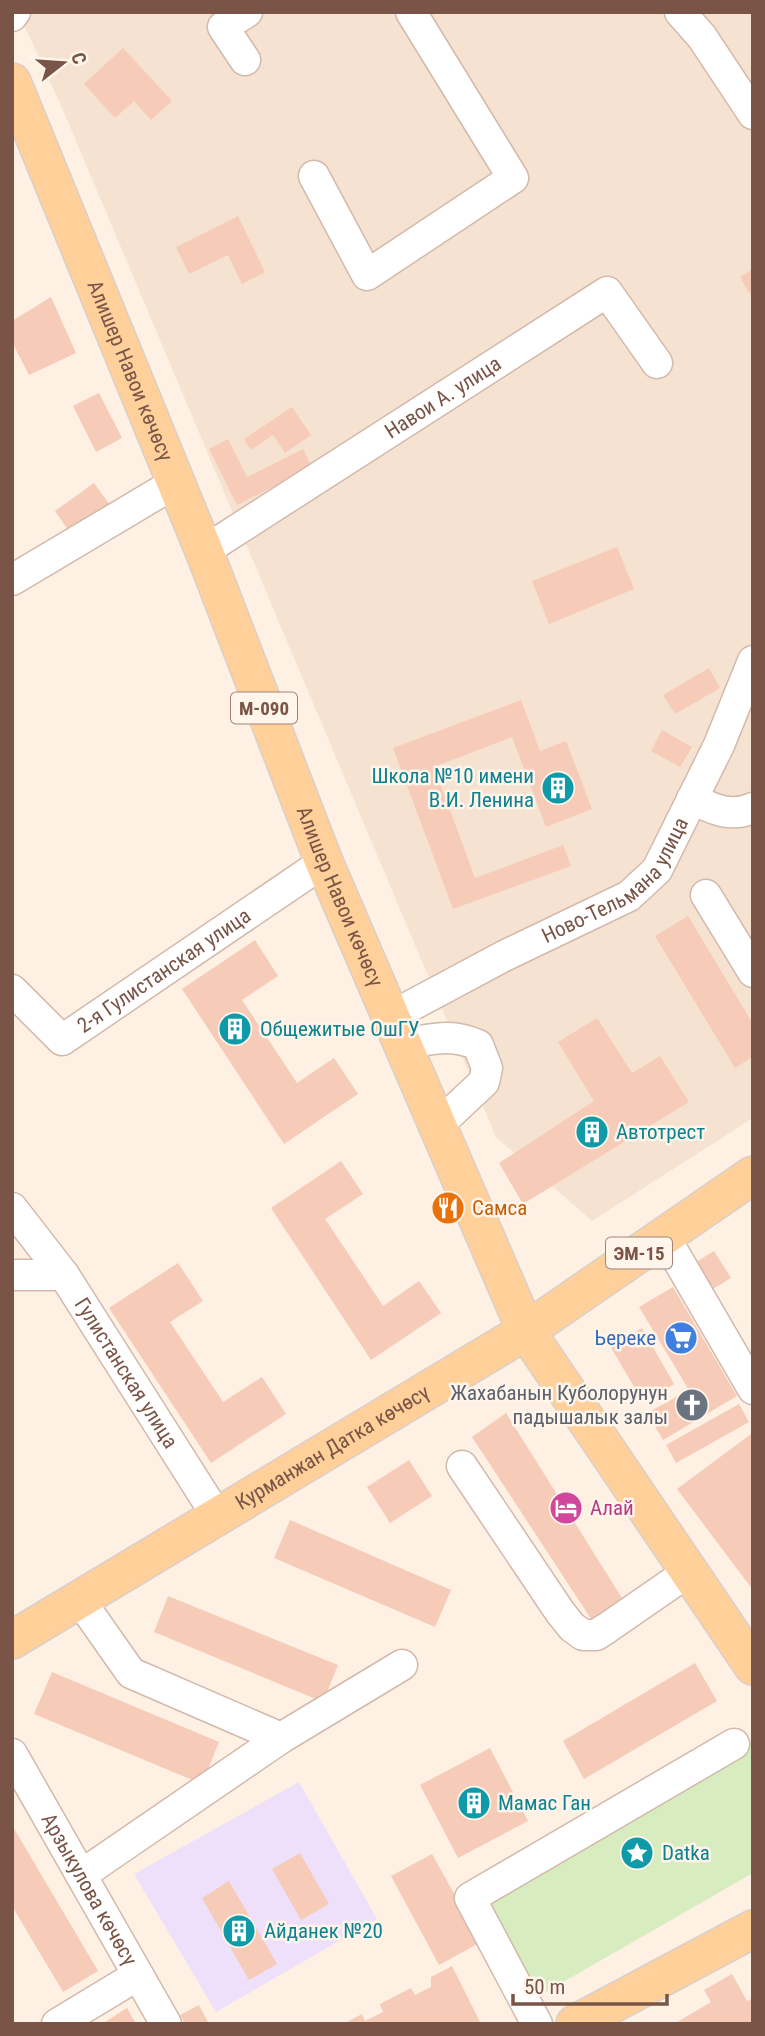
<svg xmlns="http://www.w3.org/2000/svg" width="765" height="2036" font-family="'Roboto Condensed',sans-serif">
	<rect width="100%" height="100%" fill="#fef1e3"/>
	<polygon fill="#f6e2d1" points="18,12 753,12 753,1118 592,1221 496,1137 63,110"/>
	<polygon fill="#eee0fb" points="299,1782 377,1919 216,2012 134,1874"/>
	<polygon fill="#d7edc0" points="753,1741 753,1873 532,2000 475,1902"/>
	<g fill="#f6cbb8">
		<polygon points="123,48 172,101 151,120 134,101 115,118 84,84"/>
		<polygon points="238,216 265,272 242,284 228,255 189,274 176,247"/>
		<polygon points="753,269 753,290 749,293 740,277"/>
		<polygon points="51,297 76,353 29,375 12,342 12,321"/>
		<polygon points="99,393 122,438 96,452 73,406"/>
		<polygon points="292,407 311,435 285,453 273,435 251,450 244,439"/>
		<polygon points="228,439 247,477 303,449 312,467 237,505 209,449"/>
		<polygon points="94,483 115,512 75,540 55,511"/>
		<polygon points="617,547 634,589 549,624 532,581"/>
		<polygon points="709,668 720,688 675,714 663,695"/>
		<polygon points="521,700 540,751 566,741 592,809 546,827 512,737 434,767 475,878 563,845 571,866 453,909 393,748"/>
		<polygon points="662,730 692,747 680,767 651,751"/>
		<polygon points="688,916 753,1024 753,1057 735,1068 655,936"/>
		<polygon points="255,940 278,976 242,1000 297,1083 334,1058 358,1094 284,1144 182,989"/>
		<polygon points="597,1018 632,1073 660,1056 689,1102 523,1204 499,1163 594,1101 558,1042"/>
		<polygon points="341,1161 363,1194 325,1219 383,1306 419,1281 441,1313 371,1360 271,1208"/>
		<polygon points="714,1251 731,1278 708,1292 691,1265"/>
		<polygon points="178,1263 203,1301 170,1322 223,1402 262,1377 286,1414 211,1463 109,1308"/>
		<polygon points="673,1287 737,1396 663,1440 647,1413 689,1390 639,1307"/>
		<polygon points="642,1328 674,1384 643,1402 610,1346"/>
		<polygon points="739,1404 749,1422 676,1463 666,1445"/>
		<polygon points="506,1413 627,1606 595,1625 472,1437"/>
		<polygon points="751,1434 753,1437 753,1590 677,1489"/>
		<polygon points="409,1460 432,1496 390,1523 367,1487"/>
		<polygon points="290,1520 451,1590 435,1627 274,1558"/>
		<polygon points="168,1596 338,1665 323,1702 154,1632"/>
		<polygon points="695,1663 717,1701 584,1779 563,1741"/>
		<polygon points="52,1672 219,1742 202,1784 34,1714"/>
		<polygon points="490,1748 528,1821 458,1858 420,1785"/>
		<polygon points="12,1825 98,1971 63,1992 12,1906"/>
		<polygon points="300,1853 329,1904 301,1920 272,1869"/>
		<polygon points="432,1854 481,1942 439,1965 391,1876"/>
		<polygon points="229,1881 277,1964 249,1980 202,1898"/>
		<polygon points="452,1966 481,2024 343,2024 362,2014 365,2021 383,2012 380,2004 411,1988 415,1995 431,1987 431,1977"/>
		<polygon points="732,1974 747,2001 753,1998 753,2024 674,2024 711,2002 704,1990"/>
		<polygon points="199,2005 209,2024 185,2024 180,2015"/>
		<polygon points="127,2008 136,2024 102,2024"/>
	</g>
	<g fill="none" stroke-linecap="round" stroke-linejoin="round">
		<defs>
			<g id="minor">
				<polyline points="680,12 702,37 753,114"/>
				<polyline points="12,16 15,12"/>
				<polyline points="245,60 223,27 247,12"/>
				<polyline points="314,176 367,275 513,178 411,12"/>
				<path id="s1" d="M204,551L607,292L657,363"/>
				<polyline points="12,580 175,483"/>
				<path d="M692,799C713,809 730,818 753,808"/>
				<polyline points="706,895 753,972"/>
				<path id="s2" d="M12,990L62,1040L324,862"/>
				<path id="s3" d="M390,1017L504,956L629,896L657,870L719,745L753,661"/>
				<path d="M402,1044C430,1040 450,1032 478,1045L487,1068L484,1082L437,1126"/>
				<polyline points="12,1208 64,1275"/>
				<polyline points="664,1236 753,1389"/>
				<path id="s4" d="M12,1275H64L217,1516"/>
				<polyline points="462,1466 560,1612 572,1627 583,1635 596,1635 607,1628 688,1572"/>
				<polyline points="79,1599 131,1673 281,1738"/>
				<path id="s5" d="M12,1754L166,2024"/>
				<polyline points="81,1875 281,1738 402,1665"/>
				<polyline points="57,2024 138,1975"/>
				<polyline points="537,2024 470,1898 734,1744"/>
			</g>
			<g id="major">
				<path id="s6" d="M12,82L204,551L324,862L526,1331L753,1666"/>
				<path id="s7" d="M12,1640L526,1331L753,1175"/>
				<polyline points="575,2024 753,1929"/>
			</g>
		</defs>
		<use href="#minor" stroke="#d3b9ab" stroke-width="33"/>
		<use href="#major" stroke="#d9cfcb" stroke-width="40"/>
		<use href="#minor" stroke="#fff" stroke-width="30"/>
		<use href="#major" stroke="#ffd099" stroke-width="37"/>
	</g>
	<defs>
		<symbol id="building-disc" viewBox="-11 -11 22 22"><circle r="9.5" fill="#0f9aa8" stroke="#fff5eb"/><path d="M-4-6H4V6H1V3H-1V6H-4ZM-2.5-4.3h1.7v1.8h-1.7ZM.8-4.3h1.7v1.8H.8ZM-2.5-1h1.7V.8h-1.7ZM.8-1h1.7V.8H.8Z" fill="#fff"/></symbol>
		<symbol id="restaurant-disc" viewBox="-11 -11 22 22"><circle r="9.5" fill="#e8710a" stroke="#fff5eb"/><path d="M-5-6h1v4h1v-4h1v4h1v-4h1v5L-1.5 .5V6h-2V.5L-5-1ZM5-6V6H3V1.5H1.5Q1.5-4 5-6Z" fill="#fff"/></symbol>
		<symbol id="supermarket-disc" viewBox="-11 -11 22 22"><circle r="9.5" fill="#3f7fe0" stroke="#fff5eb"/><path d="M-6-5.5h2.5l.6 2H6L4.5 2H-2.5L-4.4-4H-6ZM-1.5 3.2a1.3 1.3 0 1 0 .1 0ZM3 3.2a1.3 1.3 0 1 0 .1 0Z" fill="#fff"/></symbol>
		<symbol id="church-disc" viewBox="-11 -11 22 22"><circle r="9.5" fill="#6b7280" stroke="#fff5eb"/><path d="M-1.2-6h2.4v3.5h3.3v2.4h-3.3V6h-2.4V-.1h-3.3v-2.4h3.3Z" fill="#fff"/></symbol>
		<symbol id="hotel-disc" viewBox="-11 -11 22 22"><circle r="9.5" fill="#d1479c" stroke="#fff5eb"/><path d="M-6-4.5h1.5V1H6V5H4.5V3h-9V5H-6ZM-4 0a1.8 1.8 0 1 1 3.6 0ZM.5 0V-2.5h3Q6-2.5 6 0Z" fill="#fff"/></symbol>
		<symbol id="sight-disc" viewBox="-11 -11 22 22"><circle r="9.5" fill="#0f9aa8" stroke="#fff5eb"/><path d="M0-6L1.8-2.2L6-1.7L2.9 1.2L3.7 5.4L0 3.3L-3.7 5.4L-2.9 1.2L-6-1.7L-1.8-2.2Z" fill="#fff"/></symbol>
	</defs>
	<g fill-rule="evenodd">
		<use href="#building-disc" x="539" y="769" width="38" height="38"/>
		<use href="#building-disc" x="216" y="1010" width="38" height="38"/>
		<use href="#building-disc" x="573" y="1113" width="38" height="38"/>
		<use href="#restaurant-disc" x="429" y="1189" width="38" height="38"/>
		<use href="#supermarket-disc" x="662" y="1319" width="38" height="38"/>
		<use href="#church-disc" x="673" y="1386" width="38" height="38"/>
		<use href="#hotel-disc" x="547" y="1489" width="38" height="38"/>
		<use href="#building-disc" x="455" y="1784" width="38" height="38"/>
		<use href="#sight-disc" x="618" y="1834" width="38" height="38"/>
		<use href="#building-disc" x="220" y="1912" width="38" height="38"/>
	</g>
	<g text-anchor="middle" stroke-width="5" stroke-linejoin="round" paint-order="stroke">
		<g fill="#fff5eb" stroke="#a18478" stroke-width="2">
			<rect x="231" y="692.5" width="66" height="31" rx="5"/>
			<rect x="606" y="1237.5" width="66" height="31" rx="5"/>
		</g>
		<g font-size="19" font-weight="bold" fill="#795447">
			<text x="264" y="715">М-090</text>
			<text x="639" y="1260">ЭМ-15</text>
		</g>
		<g font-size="21" fill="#795447" stroke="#fff5eb">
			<text dy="7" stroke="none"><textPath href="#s6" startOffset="312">Алишер Навои көчөсү</textPath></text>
			<text dy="7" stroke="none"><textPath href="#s1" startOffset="284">Навои А. улица</textPath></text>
			<text dy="7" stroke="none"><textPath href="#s3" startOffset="268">Ново-Тельмана улица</textPath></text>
			<text dy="7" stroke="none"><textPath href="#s6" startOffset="878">Алишер Навои көчөсү</textPath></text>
			<text dy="7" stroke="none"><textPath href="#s2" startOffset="194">2-я Гулистанская улица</textPath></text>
			<text dy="7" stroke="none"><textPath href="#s4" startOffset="168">Гулистанская улица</textPath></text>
			<text dy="7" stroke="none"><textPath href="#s7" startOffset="374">Курманжан Датка көчөсү</textPath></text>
			<text dy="7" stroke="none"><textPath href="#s5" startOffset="156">Арзыкулова көчөсү</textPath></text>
		</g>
		<g font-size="21" fill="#0d838f" stroke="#fff5eb" text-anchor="start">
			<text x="534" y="783" text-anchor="end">Школа №10 имени<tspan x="534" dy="24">В.И. Ленина</tspan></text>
			<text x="260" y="1036">Общежитые ОшГУ</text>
			<text x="616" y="1139">Автотрест</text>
			<text x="498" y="1810">Мамас Ган</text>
			<text x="662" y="1860">Datka</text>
			<text x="264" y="1938">Айданек №20</text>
		</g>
		<g font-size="21" fill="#c56008" stroke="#fff5eb" text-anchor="start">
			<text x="472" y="1215">Самса</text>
		</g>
		<g font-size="21" fill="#366cbe" stroke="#fff5eb" text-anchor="end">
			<text x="656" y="1345">Ьереке</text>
		</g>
		<g font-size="21" fill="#5b616d" stroke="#fff5eb" text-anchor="end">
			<text x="668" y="1400">Жахабанын Куболорунун<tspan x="668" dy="24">падышалык залы</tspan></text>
		</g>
		<g font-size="21" fill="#b23c85" stroke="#fff5eb" text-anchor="start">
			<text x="590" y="1515">Алай</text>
		</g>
	</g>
	<rect width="765" height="2036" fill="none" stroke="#795447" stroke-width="28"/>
	<g transform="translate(63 63) rotate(73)" stroke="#fff5eb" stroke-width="5" paint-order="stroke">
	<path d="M0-5L12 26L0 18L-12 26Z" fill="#795447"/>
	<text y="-10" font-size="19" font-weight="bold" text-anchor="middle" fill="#795447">С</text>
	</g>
	<path d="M513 1994v10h154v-10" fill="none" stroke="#795447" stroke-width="3.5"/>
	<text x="524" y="1994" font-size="21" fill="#795447" stroke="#fff5eb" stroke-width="5" paint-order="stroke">50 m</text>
</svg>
